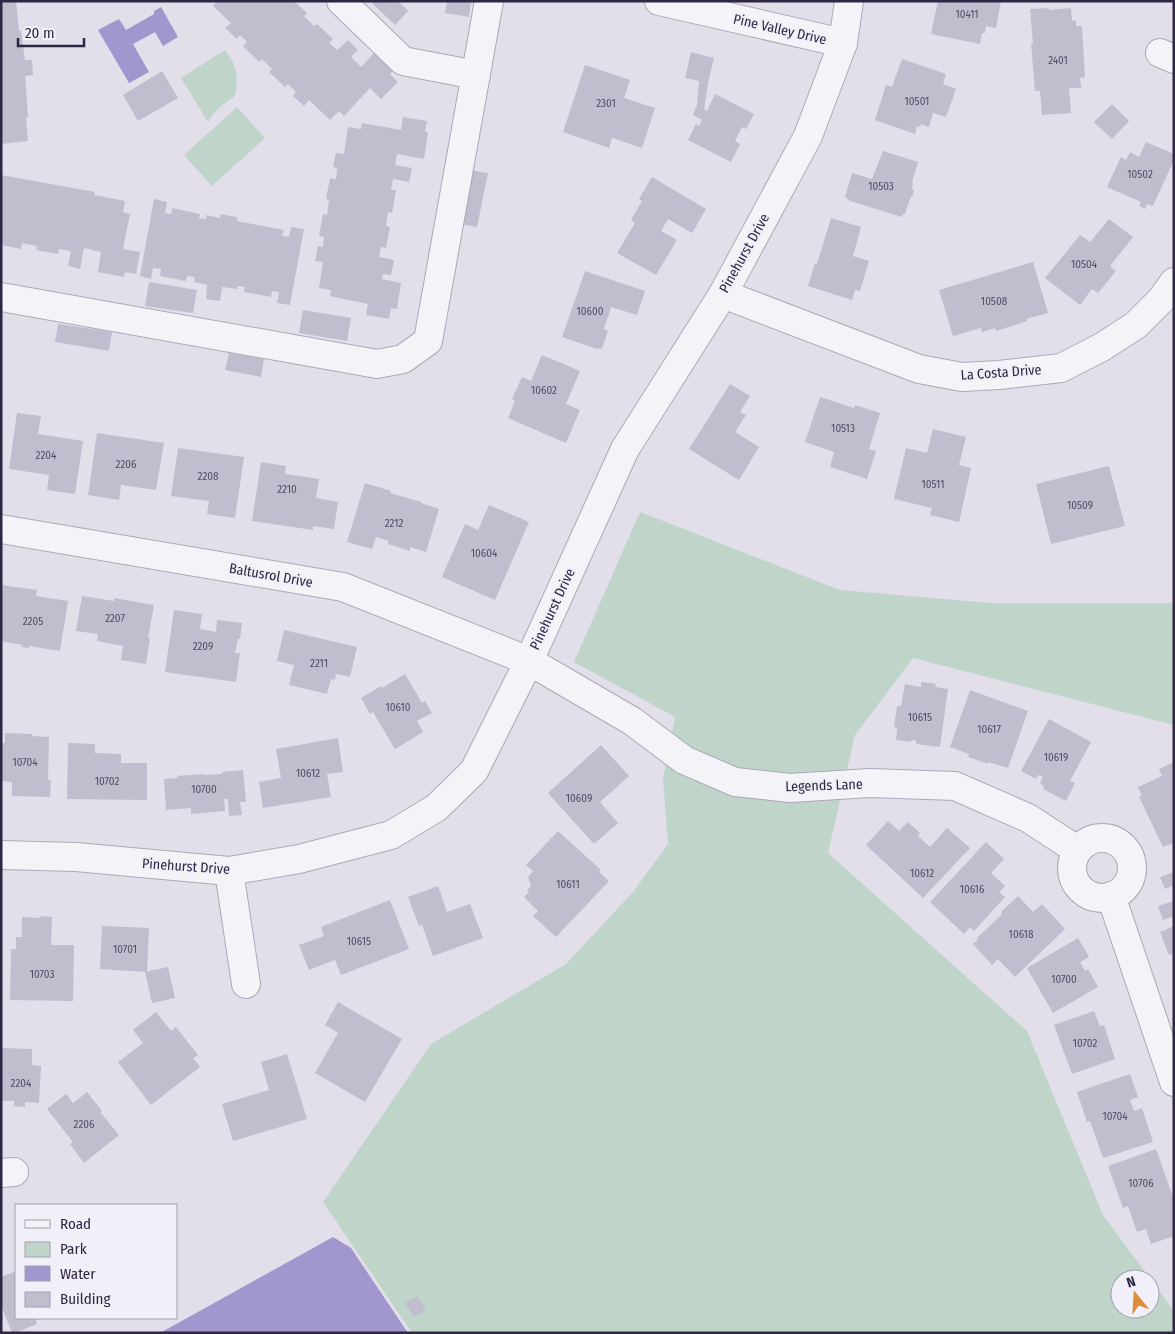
<svg xmlns="http://www.w3.org/2000/svg" width="1175" height="1334" font-family="'Fira Sans Condensed',sans-serif">
	<rect width="100%" height="100%" fill="#e2dfea"/>
	<g fill="#c0d5c9" fill-rule="evenodd">
		<path d="M225,50C237,64 239,79 235,96C222,105 216,109 208,122L181,78Z"/>
		<polygon points="237,107 265,138 212,186 184,155"/>
		<path d="M640,512L840,590L991,603H1174V725L913,658L855,735L828,853L1027,1031L1103,1215L1174,1311V1333H412L323,1202L431,1044L566,964L633,892L668,844L663,779L675,717L574,662ZM1120,1279H1150V1309H1120Z"/>
	</g>
	<g fill="#a196ce">
		<polygon points="161,7 178,37 163,46 155,32 133,44 149,72 129,83 98,30 119,19 126,30 154,14 154,11"/>
		<polygon points="333,1237 351,1248 408,1333 160,1333"/>
	</g>
	<g fill="#c1bcce">
		<polygon points="1,1 16,1 19,31 21,31 25,60 32,60 33,75 25,76 28,117 26,118 28,141 1,144"/>
		<polygon points="217,1 294,1 307,13 304,16 314,26 317,24 333,39 329,43 337,50 348,40 358,50 351,57 361,67 375,52 394,70 390,74 398,82 381,99 370,88 344,116 339,111 330,120 309,100 304,106 293,96 296,92 288,84 285,87 269,72 272,69 262,59 259,62 243,46 247,42 240,35 237,39 225,28 231,23 213,6"/>
		<polygon points="370,1 398,1 408,11 395,25"/>
		<polygon points="447,1 471,1 469,17 445,13"/>
		<polygon points="938,1 1001,1 996,28 986,26 985,33 982,33 980,44 931,34"/>
		<polygon points="1049,8 1049,10 1071,8 1072,21 1076,20 1076,26 1082,26 1085,77 1080,78 1081,88 1069,88 1071,113 1042,115 1040,91 1035,91 1031,43 1033,44 1030,9"/>
		<polygon points="691,52 714,58 708,83 704,109 707,111 715,94 754,114 746,129 742,127 735,141 740,144 731,162 688,140 696,124 699,126 702,120 693,115 697,105 699,81 685,78"/>
		<polygon points="902,59 946,74 943,84 956,89 946,117 933,113 929,127 921,124 920,127 917,126 915,134 875,120 886,85 892,87"/>
		<polygon points="585,65 630,80 624,98 655,108 642,148 612,138 609,148 563,132"/>
		<polygon points="162,71 178,98 138,121 123,95"/>
		<polygon points="1112,104 1129,121 1112,139 1094,122"/>
		<polygon points="403,117 427,121 425,132 428,132 424,159 397,154 395,165 412,168 409,182 393,179 391,190 396,190 392,213 388,212 386,226 390,227 386,248 381,247 379,257 394,260 391,275 383,274 382,279 401,283 397,309 391,308 389,319 366,315 368,304 330,296 331,290 319,288 323,262 315,261 318,246 323,247 324,237 319,236 323,214 327,215 329,200 326,199 330,178 336,179 337,168 333,167 336,153 344,154 348,127 361,129 362,123 401,130"/>
		<polygon points="1146,142 1174,154 1174,160 1153,206 1147,204 1145,209 1139,206 1141,202 1107,187 1121,157 1126,160 1130,152 1139,157"/>
		<polygon points="883,151 918,162 912,182 913,183 912,189 914,190 912,197 911,196 905,214 903,214 902,217 850,201 845,197 852,173 872,179"/>
		<polygon points="469,170 488,173 477,227 459,224"/>
		<polygon points="1,175 95,192 94,195 125,201 123,212 130,214 123,249 140,252 136,274 125,272 124,277 98,272 101,252 84,248 80,269 68,266 71,251 59,249 58,254 36,250 37,246 22,243 21,249 1,245"/>
		<polygon points="652,177 706,209 692,233 668,219 661,231 677,240 656,275 617,253 635,223 631,220 642,201 639,199"/>
		<polygon points="154,199 167,202 165,213 171,214 172,208 200,214 199,218 206,219 206,215 220,218 221,214 230,216 237,217 237,221 284,230 282,236 289,237 291,227 304,229 290,305 277,303 279,292 272,291 271,297 244,292 245,287 238,286 237,289 222,287 220,301 206,299 207,285 194,282 195,277 187,276 186,281 160,276 161,269 153,268 151,279 140,276"/>
		<polygon points="831,218 861,227 853,256 869,261 860,291 855,290 852,300 808,286 815,263 817,264"/>
		<polygon points="1109,219 1133,237 1110,266 1116,271 1098,293 1092,289 1080,305 1045,278 1080,235 1090,242"/>
		<polygon points="1033,262 1048,313 1026,319 1027,321 996,331 995,328 982,332 981,328 953,336 939,290"/>
		<polygon points="585,271 645,291 637,315 611,307 604,329 608,331 602,349 597,348 597,349 562,337"/>
		<polygon points="149,282 197,290 193,313 145,306"/>
		<polygon points="303,310 351,318 347,341 299,333"/>
		<polygon points="58,324 112,332 109,351 55,342"/>
		<polygon points="229,353 264,359 261,377 225,370"/>
		<polygon points="542,355 580,371 566,404 580,410 566,443 508,418 515,401 512,399 522,377 531,381"/>
		<polygon points="730,384 750,396 740,412 746,415 735,432 759,447 739,480 689,449"/>
		<polygon points="820,397 854,408 855,405 880,413 869,449 876,451 867,479 830,467 834,452 805,442"/>
		<polygon points="17,413 41,416 38,434 83,441 75,494 47,490 49,475 9,469"/>
		<polygon points="933,429 966,437 959,465 971,468 959,522 930,515 932,508 894,499 906,448 927,453"/>
		<polygon points="97,433 164,443 156,490 121,485 119,500 88,495"/>
		<polygon points="178,448 244,457 235,518 207,514 209,501 171,496"/>
		<polygon points="261,462 286,466 285,474 319,479 316,498 338,502 334,529 313,526 313,530 252,521"/>
		<polygon points="1109,466 1125,526 1051,544 1036,484"/>
		<polygon points="365,483 391,491 390,493 421,502 421,503 439,509 426,552 410,547 410,551 388,544 389,541 376,537 372,549 347,542"/>
		<polygon points="489,505 529,522 495,600 442,577 465,524 478,530"/>
		<polygon points="1,585 37,590 36,596 68,601 60,651 29,646 29,648 21,647 22,645 1,641"/>
		<polygon points="82,596 114,601 114,598 154,605 148,638 150,638 146,664 121,660 123,646 97,641 98,634 76,631"/>
		<polygon points="174,610 202,614 200,629 216,632 217,620 242,623 240,639 238,639 235,653 240,653 236,682 165,672"/>
		<polygon points="284,630 357,647 350,677 336,674 335,680 331,679 327,694 289,685 294,665 277,661"/>
		<polygon points="405,674 422,703 425,701 432,713 417,721 423,732 395,749 373,712 370,714 361,698 381,686 382,688"/>
		<polygon points="921,682 936,684 935,687 948,689 940,747 916,744 916,741 912,740 911,742 896,740 897,728 894,727 897,706 901,706 905,684 921,687"/>
		<polygon points="970,690 1028,711 1008,768 988,762 988,764 968,757 969,754 950,747"/>
		<polygon points="1049,719 1091,742 1070,781 1075,783 1066,801 1043,789 1044,786 1040,783 1043,777 1038,775 1036,779 1021,771"/>
		<polygon points="5,733 32,734 32,736 49,737 48,780 51,780 50,797 12,796 12,782 1,781 1,743 5,743"/>
		<polygon points="338,738 343,772 327,774 331,797 263,808 259,782 281,778 276,749"/>
		<polygon points="68,743 95,744 95,753 121,754 121,763 147,763 147,800 67,799"/>
		<polygon points="601,745 629,776 600,802 618,823 594,844 548,793"/>
		<polygon points="1174,762 1174,843 1163,847 1139,797 1142,796 1138,787 1162,776 1159,769"/>
		<polygon points="243,770 246,802 240,802 242,815 229,816 228,799 224,799 225,811 191,814 191,808 166,810 164,779 178,778 177,776 204,774 204,775 222,774 222,772"/>
		<polygon points="888,821 899,831 908,822 920,833 918,836 930,847 947,828 970,848 923,898 866,845"/>
		<polygon points="558,831 601,870 599,872 609,881 556,937 533,916 538,911 524,897 529,892 527,890 531,886 528,877 533,871 526,865"/>
		<polygon points="986,842 1004,859 991,873 1005,886 999,892 1005,897 974,931 970,927 964,934 930,902"/>
		<polygon points="1174,872 1174,885 1165,889 1160,877"/>
		<polygon points="438,886 447,912 470,904 483,938 433,956 422,925 419,926 408,897"/>
		<polygon points="1018,896 1033,912 1042,904 1065,929 1015,977 998,959 992,965 973,944 978,940 977,938 1002,914 1001,912"/>
		<polygon points="390,900 409,949 341,975 335,960 309,970 299,945 324,936 321,927"/>
		<polygon points="1174,901 1174,916 1163,920 1158,906"/>
		<polygon points="41,916 52,917 51,945 74,945 73,1001 10,1000 11,949 16,949 16,937 22,937 22,917 40,918"/>
		<polygon points="102,926 149,928 147,972 100,969"/>
		<polygon points="1174,926 1174,953 1169,955 1160,932"/>
		<polygon points="1078,938 1089,957 1080,962 1085,971 1088,969 1098,987 1053,1013 1027,968"/>
		<polygon points="168,967 175,998 152,1003 145,972"/>
		<polygon points="338,1002 402,1039 365,1102 315,1073 338,1033 325,1025"/>
		<polygon points="1094,1011 1100,1026 1104,1025 1115,1059 1072,1074 1054,1025"/>
		<polygon points="156,1012 171,1031 176,1027 198,1055 193,1058 200,1067 151,1105 118,1062 143,1043 133,1030"/>
		<polygon points="1,1048 32,1049 32,1065 41,1066 39,1103 25,1102 25,1107 14,1106 14,1101 1,1101"/>
		<polygon points="287,1054 307,1119 233,1141 222,1104 269,1090 261,1062"/>
		<polygon points="1130,1074 1138,1097 1130,1100 1134,1111 1142,1108 1153,1142 1103,1158 1090,1121 1087,1122 1077,1092"/>
		<polygon points="87,1092 102,1111 100,1112 119,1135 84,1163 70,1144 73,1142 47,1109 66,1094 73,1103"/>
		<polygon points="1156,1149 1174,1200 1174,1236 1151,1244 1146,1229 1137,1232 1128,1206 1123,1208 1108,1166"/>
		<polygon points="16,1271 16,1318 42,1318 36,1320 37,1324 15,1333 12,1333 1,1305 1,1277"/>
		<polygon points="417,1296 426,1310 414,1317 405,1303"/>
	</g>
	<g fill="none" stroke-linecap="round" stroke-linejoin="round">
		<defs>
			<g id="minor">
				<polyline points="341,1 403,61 476,75"/>
				<polyline points="659,1 843,43"/>
				<polyline points="1160,53 1174,59"/>
				<polyline points="723,294 919,369 962,377 999,375 1061,368 1102,347 1136,325 1161,300 1174,282"/>
				<polyline points="1,297 377,364 403,359 428,341 489,1"/>
				<polyline points="1,529 343,587 529,661 632,721 684,760 735,782 790,788 870,783 955,786 1028,818 1077,850"/>
				<circle cx="1102" cy="868" r="30"/>
				<polyline points="1,855 76,857 229,871 299,859 391,835 436,808 474,771 529,661 625,449 723,294 808,136 843,43 849,1"/>
				<polyline points="229,871 246,984"/>
				<polyline points="1111,896 1174,1082"/>
				<polyline points="1,1173 14,1172"/>
			</g>
		</defs>
		<use href="#minor" stroke="#aca8b8" stroke-width="30"/>
		<use href="#minor" stroke="#f4f3f8" stroke-width="28"/>
	</g>
	<g text-anchor="middle" stroke-width="4" stroke-linejoin="round" paint-order="stroke">
		<g font-size="11" fill="#544c66">
			<text x="967" y="18">10411</text>
			<text x="1058" y="64">2401</text>
			<text x="917" y="105">10501</text>
			<text x="606" y="107">2301</text>
			<text x="1140" y="178">10502</text>
			<text x="881" y="190">10503</text>
			<text x="1084" y="268">10504</text>
			<text x="994" y="305">10508</text>
			<text x="590" y="315">10600</text>
			<text x="544" y="394">10602</text>
			<text x="843" y="432">10513</text>
			<text x="46" y="459">2204</text>
			<text x="126" y="468">2206</text>
			<text x="208" y="480">2208</text>
			<text x="933" y="488">10511</text>
			<text x="287" y="493">2210</text>
			<text x="1080" y="509">10509</text>
			<text x="394" y="527">2212</text>
			<text x="484" y="557">10604</text>
			<text x="115" y="622">2207</text>
			<text x="33" y="625">2205</text>
			<text x="203" y="650">2209</text>
			<text x="319" y="667">2211</text>
			<text x="398" y="711">10610</text>
			<text x="920" y="721">10615</text>
			<text x="989" y="733">10617</text>
			<text x="1056" y="761">10619</text>
			<text x="25" y="766">10704</text>
			<text x="308" y="777">10612</text>
			<text x="107" y="785">10702</text>
			<text x="204" y="793">10700</text>
			<text x="579" y="802">10609</text>
			<text x="922" y="877">10612</text>
			<text x="568" y="888">10611</text>
			<text x="972" y="893">10616</text>
			<text x="1021" y="938">10618</text>
			<text x="359" y="945">10615</text>
			<text x="125" y="953">10701</text>
			<text x="42" y="978">10703</text>
			<text x="1064" y="983">10700</text>
			<text x="1085" y="1047">10702</text>
			<text x="21" y="1087">2204</text>
			<text x="1115" y="1120">10704</text>
			<text x="84" y="1128">2206</text>
			<text x="1141" y="1187">10706</text>
		</g>
		<g font-size="14" fill="#2f2644" stroke="#f1eff7">
			<text transform="translate(780 29) rotate(13)" y="5">Pine Valley Drive</text>
			<text transform="translate(744 253) rotate(-61)" y="5">Pinehurst Drive</text>
			<text transform="translate(1001 372) rotate(-4)" y="5">La Costa Drive</text>
			<text transform="translate(271 575) rotate(10)" y="5">Baltusrol Drive</text>
			<text transform="translate(552 609) rotate(-65)" y="5">Pinehurst Drive</text>
			<text transform="translate(824 785) rotate(-2)" y="5">Legends Lane</text>
			<text transform="translate(186 866) rotate(4)" y="5">Pinehurst Drive</text>
		</g>
	</g>
	<rect width="1175" height="1334" fill="none" stroke="#2f2644" stroke-width="5"/>
	<rect x="15" y="1204" width="162" height="115" fill="#f1eff7" stroke="#a39faf"/>
	<rect x="25" y="1220" width="25" height="8" fill="#f4f3f8" stroke="#a39faf"/>
	<text x="60" y="1229" font-size="15" fill="#2f2644">Road</text>
	<rect x="25" y="1242" width="25" height="15" fill="#c0d5c9" stroke="#a39faf"/>
	<text x="60" y="1254" font-size="15" fill="#2f2644">Park</text>
	<rect x="25" y="1266" width="25" height="15" fill="#a196ce" stroke="#a39faf"/>
	<text x="60" y="1279" font-size="15" fill="#2f2644">Water</text>
	<rect x="25" y="1292" width="25" height="15" fill="#c1bcce" stroke="#a39faf"/>
	<text x="60" y="1304" font-size="15" fill="#2f2644">Building</text>
	<g transform="translate(1135 1294) rotate(342)"><circle r="24" fill="#f1eff7" stroke="#a39faf"/>
	<path d="M0-4L9 19L0 12L-9 19Z" fill="#dd8d37"/>
	<text y="-8" font-size="14" font-weight="bold" text-anchor="middle" fill="#2f2644">N</text>
	</g>
	<path d="M18 38v8h66v-8" fill="none" stroke="#2f2644" stroke-width="2.5"/>
	<text x="25" y="38" font-size="15" fill="#2f2644" stroke="#f1eff7" stroke-width="4" paint-order="stroke">20 m</text>
</svg>
